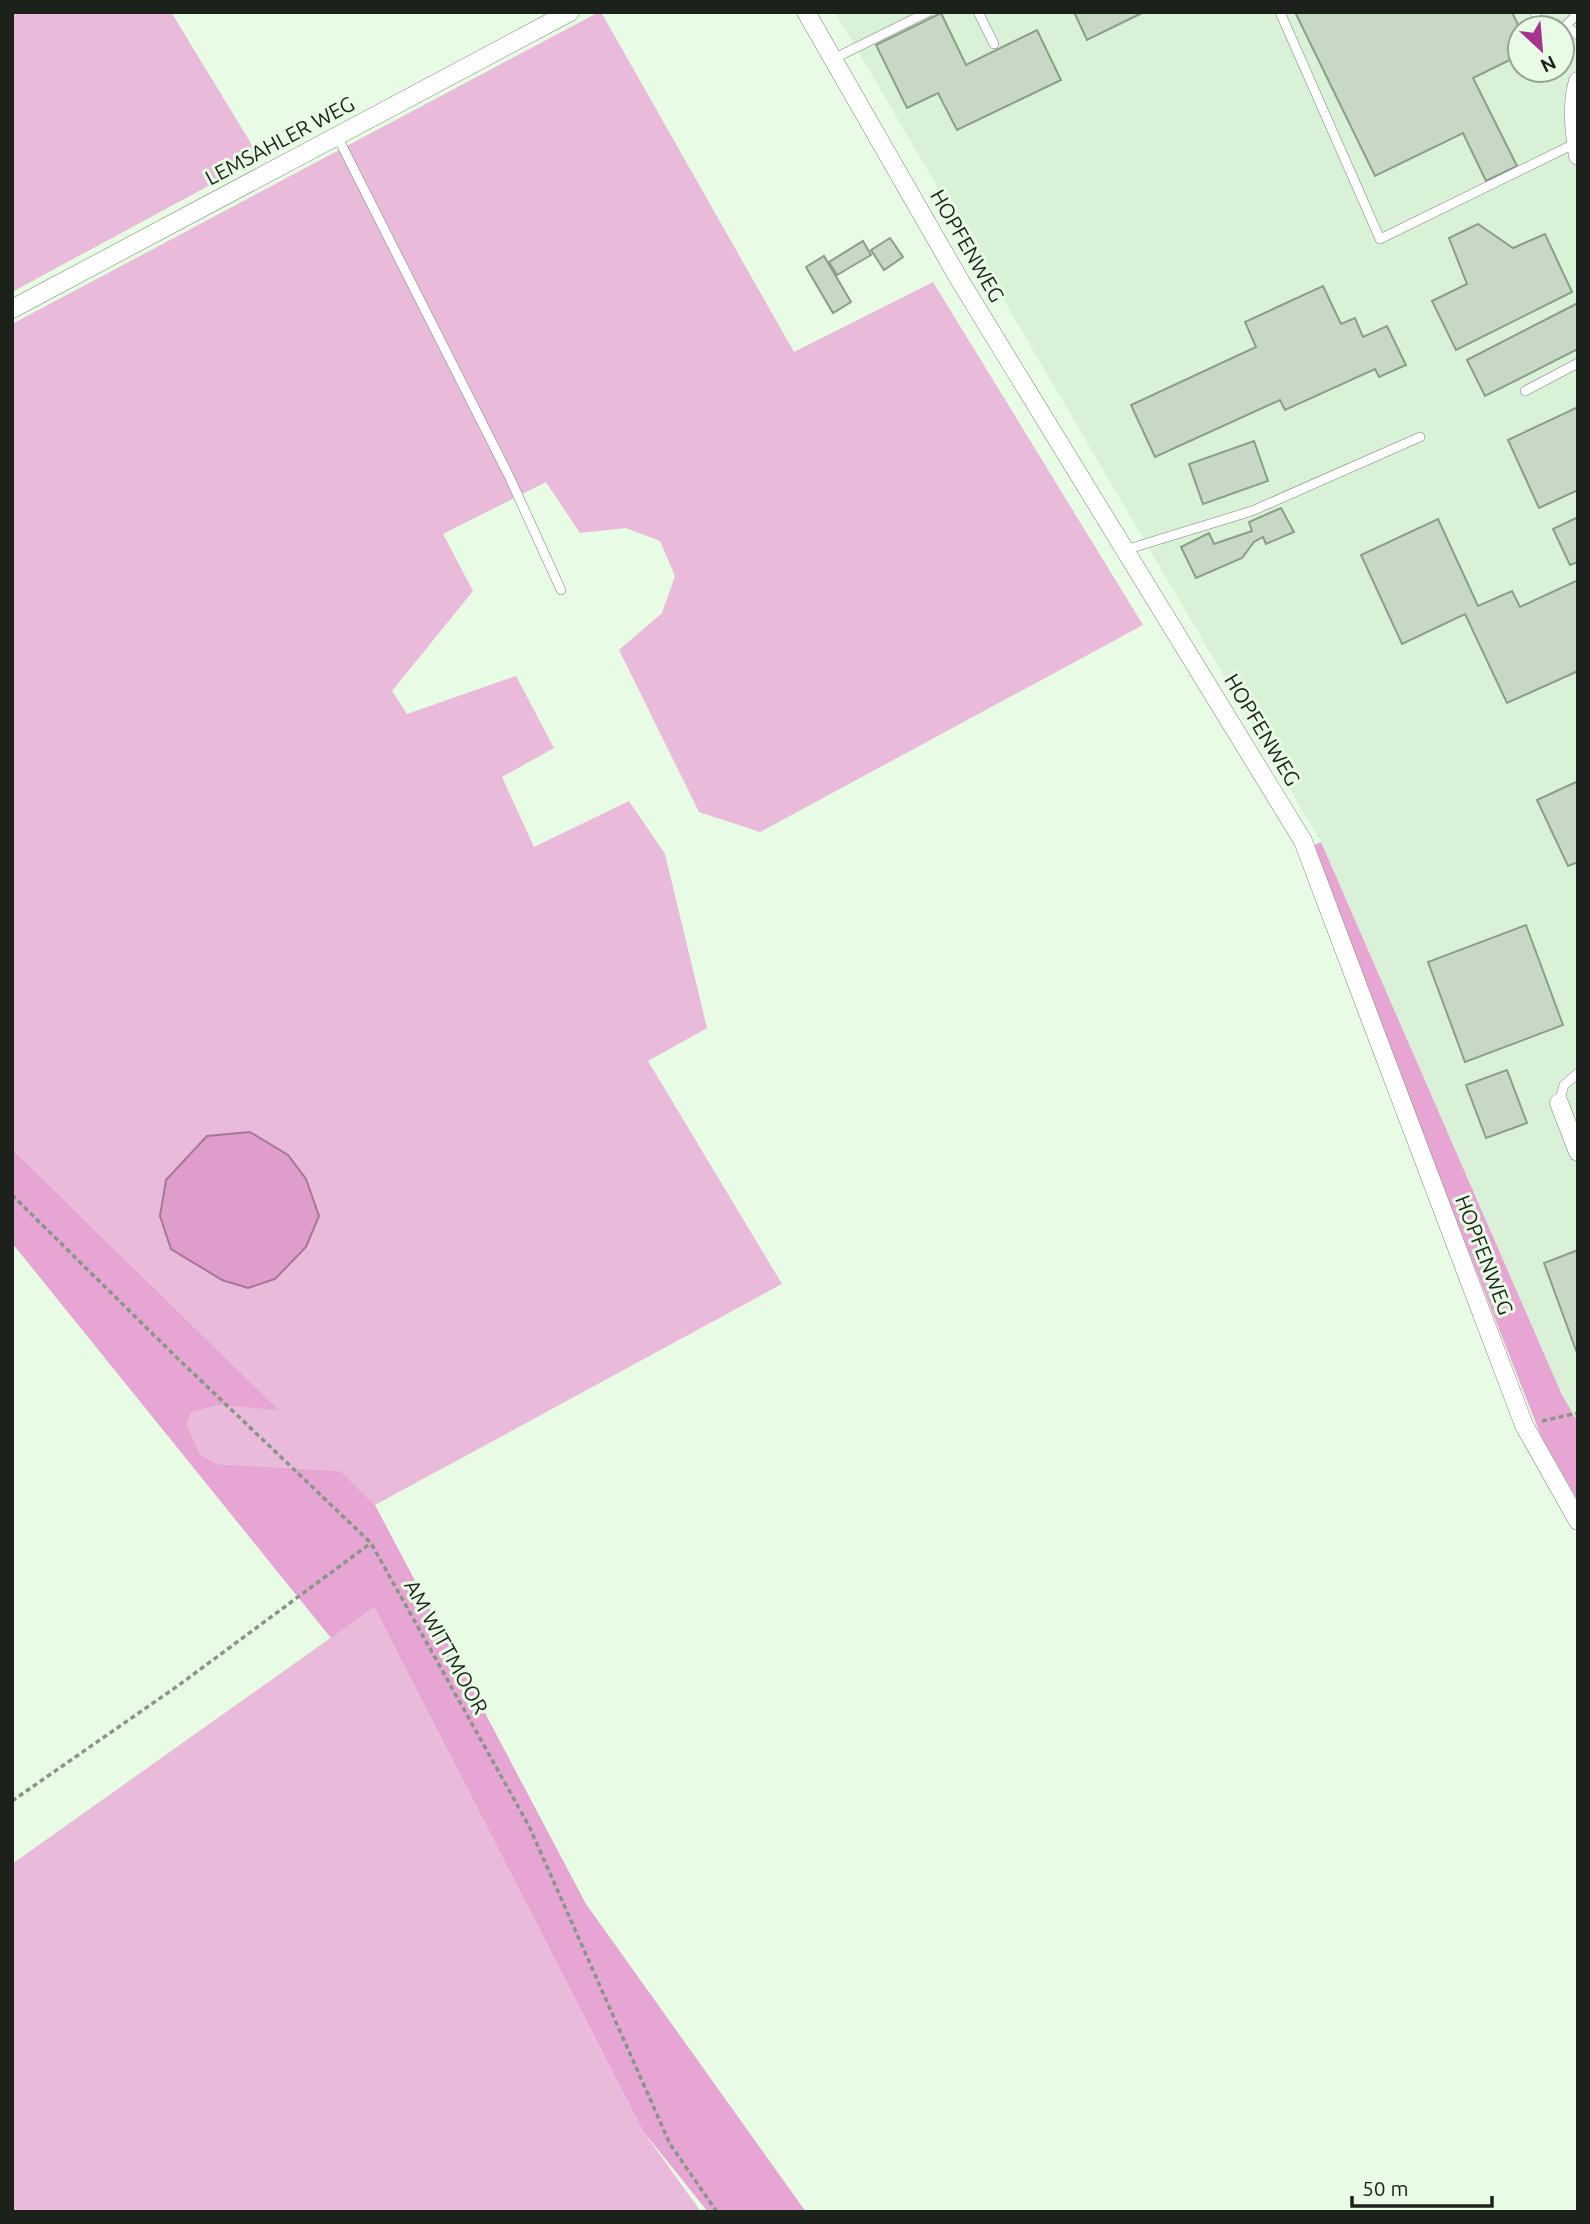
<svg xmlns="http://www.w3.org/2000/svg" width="1590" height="2224" font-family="Ubuntu,sans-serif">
	<rect width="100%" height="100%" fill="#e8fbe5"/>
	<path fill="#d9f1d6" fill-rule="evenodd" d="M835,12H1578V1422L1562,1395L1321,842ZM1520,28H1562V70H1520Z"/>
	<g fill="#e9bada" fill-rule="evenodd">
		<polygon points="12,12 171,12 260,158 12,292"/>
		<path d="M599,12H601L794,352L933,282L1143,625L760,832L699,812L619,650L662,613L675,576L660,541L626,528L580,533L546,482L443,534L473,591L392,691L407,714L516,676L554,748L502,777L534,847L629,801L665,854L707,1028L648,1061L782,1284L375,1505L341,1471L217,1464L200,1454L187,1425L191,1413L218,1405L278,1409L12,1149V324ZM171,1249L275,1279L248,1288L222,1280Z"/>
		<polygon points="374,1607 643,2131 701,2212 12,2212 12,1864"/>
	</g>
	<g fill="#e7a5d3">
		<polygon points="1321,842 1562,1395 1578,1422 1578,1501 1541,1436 1310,847"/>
		<polygon points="12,1149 279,1410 218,1405 191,1413 187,1425 200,1454 217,1464 341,1471 375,1505 586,1904 806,2212 708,2212 643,2131 374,1607 331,1638 12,1243"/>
	</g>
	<polygon fill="#df9dcc" stroke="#a47897" stroke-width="2" points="250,1132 288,1155 306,1179 319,1216 306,1247 275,1279 248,1288 222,1280 171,1249 160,1216 166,1180 207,1136"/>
	<g fill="#c7d9c4" stroke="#8c9d8a" stroke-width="2">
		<polygon points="1074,12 1144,12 1087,40"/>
		<polygon points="1295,12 1512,12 1520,29 1520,55 1473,78 1517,166 1486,181 1463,133 1375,176"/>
		<polygon points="941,13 966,65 1037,30 1061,80 957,130 938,93 907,108 876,45"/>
		<polygon points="1478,224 1513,248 1545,234 1572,292 1456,350 1432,301 1467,284 1449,238"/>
		<polygon points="890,238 903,257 884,270 871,250"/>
		<polygon points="863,241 871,255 837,275 829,262"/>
		<polygon points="824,256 851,302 833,313 806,267"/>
		<polygon points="1323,286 1341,324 1355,318 1363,337 1387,326 1406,365 1379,377 1375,369 1285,410 1280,400 1155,457 1131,405 1256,347 1245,322"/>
		<polygon points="1578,303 1578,349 1485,396 1467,360"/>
		<polygon points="1578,407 1578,490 1539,508 1508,440"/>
		<polygon points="1254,441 1268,481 1203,504 1189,464"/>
		<polygon points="1281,508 1294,532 1266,544 1263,537 1254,542 1242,558 1196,578 1181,547 1209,533 1214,544 1252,531 1249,522"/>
		<polygon points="1578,517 1578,562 1570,565 1553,529"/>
		<polygon points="1438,519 1478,606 1512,591 1520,607 1578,580 1578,671 1507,703 1465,614 1402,644 1361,555"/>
		<polygon points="1578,781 1578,862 1568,866 1537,800"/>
		<polygon points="1526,925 1563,1025 1465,1062 1428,962"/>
		<polygon points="1507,1070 1527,1123 1486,1138 1466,1085"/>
		<polygon points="1578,1250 1578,1353 1577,1353 1544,1263"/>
	</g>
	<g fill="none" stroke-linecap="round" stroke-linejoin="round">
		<defs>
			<g id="lane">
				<polyline points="978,12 994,44"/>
				<polyline points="1280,12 1380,239 1576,143"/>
				<polyline points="1535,12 1542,28"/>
				<polyline points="1565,26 1578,35"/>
				<polyline points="1562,30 1576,15 1575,12"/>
				<polyline points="833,59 928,12"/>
				<polyline points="337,136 509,476 561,590"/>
				<polyline points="1525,391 1578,363"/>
				<polyline points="1125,550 1252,511 1420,437"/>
				<polyline points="1559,1103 1564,1085 1578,1073"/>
			</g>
			<g id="street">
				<polyline points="806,12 959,279 1303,841 1524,1425 1578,1521"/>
				<path d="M1578,81C1571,105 1574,131 1578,156"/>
				<polyline points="12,309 570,12"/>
				<polyline points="1559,1103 1578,1152"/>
			</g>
		</defs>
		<use href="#lane" stroke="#798976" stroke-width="10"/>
		<use href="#street" stroke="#798976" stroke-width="19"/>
		<g stroke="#899687" stroke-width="3.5" stroke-dasharray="5 3.5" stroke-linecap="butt">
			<polyline points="12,1195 172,1353 371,1543 529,1826 670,2144 717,2212"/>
			<polyline points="1542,1421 1578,1413"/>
			<polyline points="12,1801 179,1685 371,1543"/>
		</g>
		<use href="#lane" stroke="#fff" stroke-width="9"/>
		<use href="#street" stroke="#fff" stroke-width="18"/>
	</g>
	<g text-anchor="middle" stroke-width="6" stroke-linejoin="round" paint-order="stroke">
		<g font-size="21" fill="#1c221b" stroke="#e8fbe5">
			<text transform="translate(280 141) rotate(-28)" y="7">LEMSAHLER WEG</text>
			<text transform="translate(967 246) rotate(60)" y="7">HOPFENWEG</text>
			<text transform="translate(1262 730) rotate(59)" y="7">HOPFENWEG</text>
			<text transform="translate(1484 1255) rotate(69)" y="7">HOPFENWEG</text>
			<text transform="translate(446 1647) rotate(61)" y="7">AM WITTMOOR</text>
		</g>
	</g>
	<rect width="1590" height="2224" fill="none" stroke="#1c221b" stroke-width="28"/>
	<g transform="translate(1541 49) rotate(154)"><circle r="33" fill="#e8fbe5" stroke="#96a494" stroke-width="2"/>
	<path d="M0-5L12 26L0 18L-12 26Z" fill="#a6338d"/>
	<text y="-10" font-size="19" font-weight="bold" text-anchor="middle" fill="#1c221b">N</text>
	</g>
	<path d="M1352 2196v10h140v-10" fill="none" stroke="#1c221b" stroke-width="3.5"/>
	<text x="1362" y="2196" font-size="21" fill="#1c221b" stroke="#e8fbe5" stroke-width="5" paint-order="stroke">50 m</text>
</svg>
